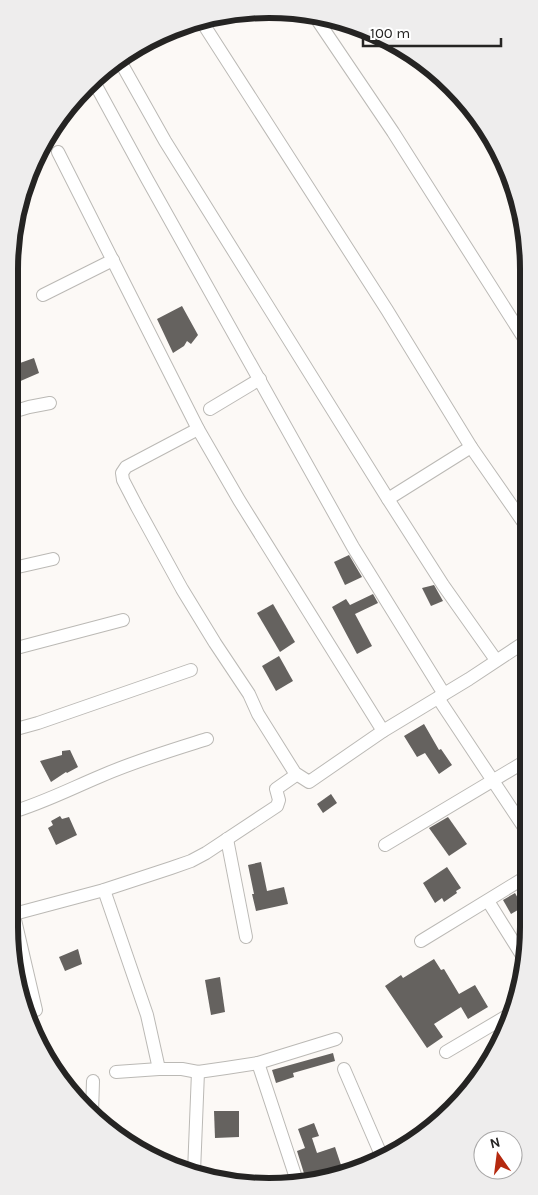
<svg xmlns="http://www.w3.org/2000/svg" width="538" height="1195" font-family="Karla,sans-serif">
	<rect width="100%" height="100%" fill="#fcf9f6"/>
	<g fill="#65625f">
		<polygon points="182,306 198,335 191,344 187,341 184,346 173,353 157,319"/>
		<polygon points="34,358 39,373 9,386 9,367"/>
		<polygon points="349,555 362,577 345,585 334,562"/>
		<polygon points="434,585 443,601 431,606 422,588"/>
		<polygon points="373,594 378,603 355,614 372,646 357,654 332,607 346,599 350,605"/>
		<polygon points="273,604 295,642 280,652 257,613"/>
		<polygon points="279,656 293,681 276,691 262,666"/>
		<polygon points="424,724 439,750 441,749 452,765 439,774 425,753 417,757 404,736"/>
		<polygon points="70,750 78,767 67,773 66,772 51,782 40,761 62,755 62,751"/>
		<polygon points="331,794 337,803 323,813 317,804"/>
		<polygon points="60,816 62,819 69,817 77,835 56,845 48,828 53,825 51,821"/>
		<polygon points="448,817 467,844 449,856 429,828"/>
		<polygon points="261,862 267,891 284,887 288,904 256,911 252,894 254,894 248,865"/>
		<polygon points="447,867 461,888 456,891 457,893 444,902 442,898 435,903 423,883"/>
		<polygon points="515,893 523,907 511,914 503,900"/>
		<polygon points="78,949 82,964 65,971 59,957"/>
		<polygon points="434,959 441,970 444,969 459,994 475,985 488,1007 468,1019 461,1007 434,1024 443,1037 427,1048 385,986 401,975 403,978"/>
		<polygon points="220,977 225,1012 211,1015 205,980"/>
		<polygon points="510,1024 510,1025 499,1042 493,1034"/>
		<polygon points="333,1053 335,1061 293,1073 294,1077 276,1083 272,1070"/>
		<polygon points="214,1111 239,1111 239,1137 215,1138"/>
		<polygon points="314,1123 319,1136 312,1138 317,1153 335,1147 343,1171 307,1183 297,1151 305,1148 298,1129"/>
	</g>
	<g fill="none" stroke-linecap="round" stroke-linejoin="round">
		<defs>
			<g id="minor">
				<polyline points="316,18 393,132 527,343"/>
				<polyline points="202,22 387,310 471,447 528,529"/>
				<polyline points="120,61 165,141 388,499 443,585 496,660"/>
				<polyline points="93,80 147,179 353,547 444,694"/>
				<polyline points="58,152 198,429 239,500 383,731"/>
				<polyline points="43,295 113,260"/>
				<polyline points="210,409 260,379"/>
				<polyline points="9,413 29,407 50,403"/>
				<polyline points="198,429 126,467 122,473 123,480 137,507 182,589 215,643 249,694 258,714 295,773 309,782 383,731 469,679 528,640"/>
				<polyline points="388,499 471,447"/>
				<polyline points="9,569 53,559"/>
				<polyline points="9,650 123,620"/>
				<polyline points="438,698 529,835"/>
				<polyline points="9,731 38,723 191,670"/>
				<path d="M9,813C41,804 70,789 101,776C135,761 172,750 207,739"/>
				<polyline points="227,839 246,937"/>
				<polyline points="385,845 529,759"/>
				<polyline points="104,890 147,1015 159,1069"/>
				<polyline points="9,894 36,1010"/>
				<polyline points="488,901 523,957"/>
				<polyline points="14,914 104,890 171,868 191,861 206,853 277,806 279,800 276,789 296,775"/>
				<polyline points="421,941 529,875"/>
				<polyline points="446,1052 512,1013"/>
				<polyline points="258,1063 298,1184"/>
				<polyline points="344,1069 382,1157"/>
				<polyline points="116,1072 159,1069 182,1069 198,1072 226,1068 258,1063 336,1039"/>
				<polyline points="92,1113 93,1081"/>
				<polyline points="194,1172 198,1072"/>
			</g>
		</defs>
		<use href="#minor" stroke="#bbb9b5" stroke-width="14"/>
		<use href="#minor" stroke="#fff" stroke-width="12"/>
	</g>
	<path d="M0 0H538V1195H0ZM269 18H269A251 251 0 0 1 520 269V927A251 251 0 0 1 269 1178H269A251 251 0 0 1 18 927V269A251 251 0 0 1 269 18Z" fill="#eeeded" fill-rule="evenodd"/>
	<path fill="none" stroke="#252423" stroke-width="6" d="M269 18H269A251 251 0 0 1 520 269V927A251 251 0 0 1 269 1178H269A251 251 0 0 1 18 927V269A251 251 0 0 1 269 18Z"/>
	<g transform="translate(498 1155) rotate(346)"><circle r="24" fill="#ffffff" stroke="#a8a7a7"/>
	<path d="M0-4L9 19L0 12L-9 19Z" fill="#b5290f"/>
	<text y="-8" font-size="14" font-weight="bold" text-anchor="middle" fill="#252423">N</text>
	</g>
	<path d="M363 38v8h138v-8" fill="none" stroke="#252423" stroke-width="2.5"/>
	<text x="370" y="38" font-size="15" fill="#252423" stroke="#ffffff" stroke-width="4" paint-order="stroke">100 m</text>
</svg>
